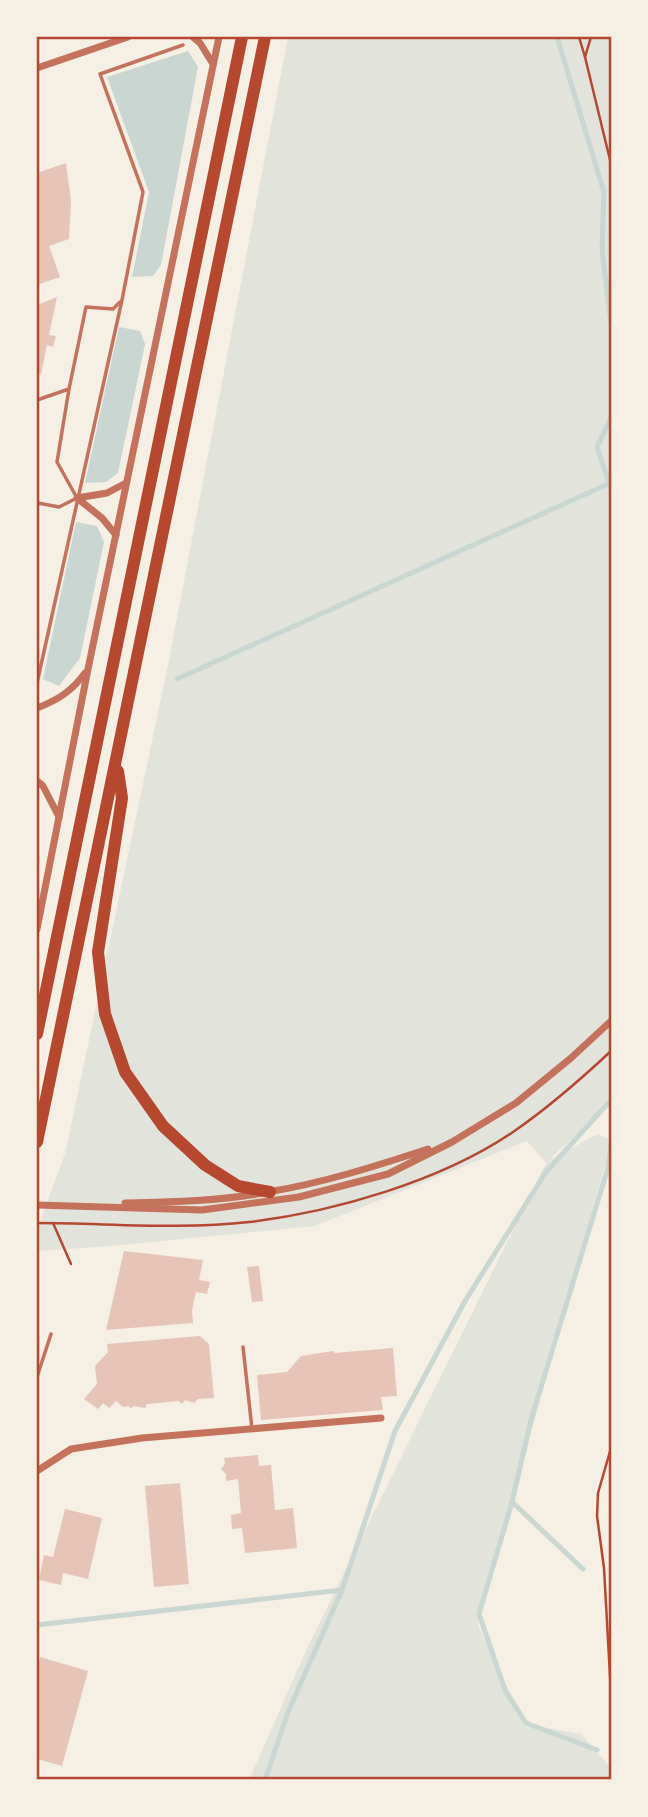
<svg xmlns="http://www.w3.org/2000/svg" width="648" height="1817" font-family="Roboto,sans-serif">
	<rect width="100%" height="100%" fill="#f6efe4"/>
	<polygon fill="#e2e4dc" points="288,37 611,37 611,1102 549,1160 598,1134 611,1140 611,1143 478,1625 524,1724 581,1734 611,1768 611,1780 249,1780 308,1646 546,1163 527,1141 315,1226 111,1246 37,1251 37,1229 65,1154 167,670"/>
	<g fill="#c9d6d2">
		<polygon points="188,51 198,67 161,265 153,276 132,277 149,192 107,77"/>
		<polygon points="119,327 140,331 145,344 118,473 106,482 85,483"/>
		<polygon points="76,522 97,526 104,542 80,658 59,686 43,679"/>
	</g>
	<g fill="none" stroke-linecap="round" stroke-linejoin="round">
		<g stroke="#c9d6d2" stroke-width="5">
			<polyline points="557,37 604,192 602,249 611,325"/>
			<polyline points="611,418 597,447 611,489"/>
			<polyline points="177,679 608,484"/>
			<polyline points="512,1502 479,1614 505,1690 526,1723 597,1750"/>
			<polyline points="583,1569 512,1502 531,1420 607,1171 611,1146"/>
			<polyline points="37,1625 342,1590 395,1431 465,1301 546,1172 611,1100"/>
			<polyline points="265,1780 288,1712 342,1590"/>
		</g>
	</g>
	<g fill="#e6c5b7">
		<polygon points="66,163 71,201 69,239 49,246 60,277 37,285 37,173"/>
		<polygon points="57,297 49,335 56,336 53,347 47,345 41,374 37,375 37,305"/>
		<polygon points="124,1251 203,1260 199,1280 210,1282 207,1294 196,1292 192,1310 193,1323 106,1330"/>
		<polygon points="259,1266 263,1301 252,1302 247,1267"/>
		<polygon points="200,1336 209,1344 214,1398 198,1399 194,1403 185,1400 182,1404 178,1401 147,1404 145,1408 133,1406 131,1409 129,1406 123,1407 116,1401 109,1408 103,1403 98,1409 84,1399 97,1384 95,1366 108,1352 107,1344"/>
		<polygon points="393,1348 397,1396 381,1397 383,1410 261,1420 257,1375 287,1372 301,1356 333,1351 335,1353"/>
		<polygon points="258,1455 259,1466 271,1465 275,1510 293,1508 297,1548 245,1553 242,1528 232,1529 231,1515 241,1513 238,1479 226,1481 226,1474 221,1469 225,1464 224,1458"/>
		<polygon points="180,1483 189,1584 154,1587 145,1486"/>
		<polygon points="65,1509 102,1518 88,1579 63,1573 61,1585 39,1580 44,1555 53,1557"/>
		<polygon points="40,1657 88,1671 62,1766 37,1759 37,1668"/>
	</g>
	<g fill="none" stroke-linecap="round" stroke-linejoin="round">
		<g stroke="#b5482f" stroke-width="2.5">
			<polyline points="579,37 585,57"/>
			<polyline points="591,37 585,57 611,164"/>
			<path d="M37,1223C105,1223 182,1230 249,1222C334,1212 441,1181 513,1132C548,1108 580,1080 611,1051"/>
			<polyline points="53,1223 71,1264"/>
			<polyline points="611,1448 598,1493 597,1516 604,1568 611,1694"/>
		</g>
		<g stroke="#c5725c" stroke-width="3.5">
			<polyline points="37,400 69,389 86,307 113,309 120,302"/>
			<polyline points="37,508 38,503 59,507 77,498 57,462 69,389"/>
			<polyline points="37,683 122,300 143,192 100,74 183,45"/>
			<polyline points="243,1347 252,1429"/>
			<polyline points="37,1377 51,1334"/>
		</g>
		<g stroke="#c5725c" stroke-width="7">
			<polyline points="193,37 200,43 213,64"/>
			<polyline points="37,68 128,37"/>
			<polyline points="116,535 102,518 77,498 107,493 126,483"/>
			<path d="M37,708C58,700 72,691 85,673"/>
			<polyline points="37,781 43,786 59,817"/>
			<polyline points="37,929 88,669 219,37"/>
			<path d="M125,1203C173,1202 221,1201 268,1192C323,1183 376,1166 428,1149"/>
			<polyline points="37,1205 202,1210 299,1197 388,1174 452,1142 516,1103 571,1058 611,1021"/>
			<polyline points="37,1471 71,1449 142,1438 381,1418"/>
		</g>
		<g stroke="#b5482f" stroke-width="12">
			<polyline points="118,771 122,798 98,952 105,1014 125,1072 163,1126 205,1165 238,1186 270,1192"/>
			<polyline points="37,1034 242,37"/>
			<polyline points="37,1142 265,37"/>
		</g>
	</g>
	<rect width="648" height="1817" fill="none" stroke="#f6efe4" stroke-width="77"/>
	<rect x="38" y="38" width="572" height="1740" fill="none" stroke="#b5482f" stroke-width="2.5"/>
</svg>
